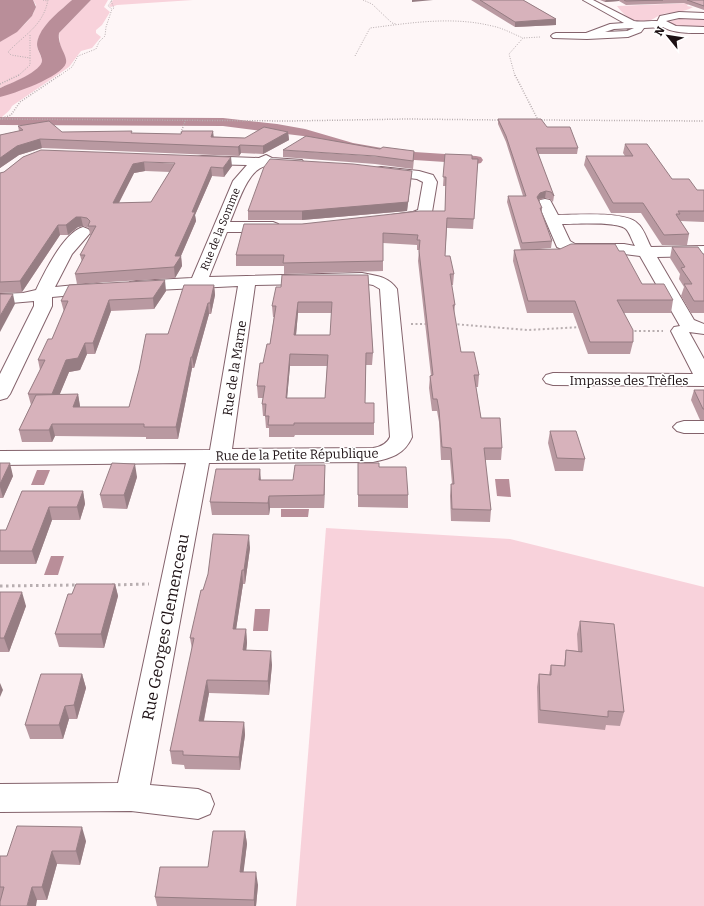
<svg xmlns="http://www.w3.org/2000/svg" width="704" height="906" font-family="Bitter,serif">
	<rect width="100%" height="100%" fill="#fef6f7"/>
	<g fill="#f8d2db">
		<path d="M33,0H72C60,11 43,24 38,39C35,48 40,52 42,60C43,72 9,84 0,88V42C13,33 34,22 36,5Z"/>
		<path d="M91,0H108L104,7L110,12L102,25L96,30V33L101,37L92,48L81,51L69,67L12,106C9,113 2,115 0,120V97L63,53L60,44L59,33Z"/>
		<polygon points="113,0 193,0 117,5 111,7 109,6"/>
		<path d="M689,3L687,6L693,7C683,13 673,12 663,14C657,16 654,19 649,21C637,26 624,16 617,6Z"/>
		<polygon points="680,18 704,18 704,28 680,27 669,22"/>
		<polygon points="326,528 510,539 704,587 704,906 296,906"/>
	</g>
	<g fill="#b98e99">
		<polygon points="0,0 33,0 36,7 32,16 17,32 0,42"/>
		<path d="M72,0H91L59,33C57,45 68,56 66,63C62,77 13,94 0,97V88C9,84 43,71 42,60C40,50 34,48 39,36C45,22 61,10 72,0Z"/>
		<polygon points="37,470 50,470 44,485 31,485"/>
		<polygon points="495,479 509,479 511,497 497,496"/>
		<polygon points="281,509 309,509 308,517 281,517"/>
		<polygon points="51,556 64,556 58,575 44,575"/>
		<polygon points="255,609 270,609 268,631 253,631"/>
	</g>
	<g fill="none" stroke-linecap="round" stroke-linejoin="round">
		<polygon fill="#b98e99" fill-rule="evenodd" points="0,117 223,118 277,124 305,129 353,143 399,151 476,156 481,157 483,160 481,163 476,164 399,159 351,151 303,136 223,126 0,125"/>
		<defs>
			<g id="minor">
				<path d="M583,0H593L634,21C644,23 661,18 669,24L664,27L644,28L641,32L628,37L587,39L553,38L551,36L553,34L556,33H586L610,24L624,23ZM634,28L627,31L605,32L614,29Z"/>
				<path d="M266,155L272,158L302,160L304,163L302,166L297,167C287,167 275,164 266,166C247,169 237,207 230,222H273L278,224L281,227L278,230L273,232H227L209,277L362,273C376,276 388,276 397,289L412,437C404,455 391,458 373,462L209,463L150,785L198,789L210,794L214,804L210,814L198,819L131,811L0,812V784L118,783L186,463L0,465V451L210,450L238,286L136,291L130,290L128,286L130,282L136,281L192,278L233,181L247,165L202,164L197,163L195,160L197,157L202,156L259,158ZM362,283L373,285L380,289L390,437C387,444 380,447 373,448L232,449L255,285Z"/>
				<path d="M381,167L419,171L433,175L437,182L432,212C425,222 403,224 392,221L390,218L392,215L413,212L418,210L423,182L417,179L376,174L374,171L376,168Z"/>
				<path d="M545,199L550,200L558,215C576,215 625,211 637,223C644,228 647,240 651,247L704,246V256L657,257L694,320L704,324V334L689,332L704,359V386L553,385L546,383L543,379L546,375L553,373L693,374L671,331L674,327L680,326L640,256L624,254H572L557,247L538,203L540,200ZM562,224C574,224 618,221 626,229C630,233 632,241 635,246L624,244H575L570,241Z"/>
				<path d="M83,227L88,229L91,232L72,254L55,287L96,283L102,284L105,288L102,292L96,293L52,297V306L10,394L7,398L0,400V374L34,306V301L0,304V294L23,293L36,290C44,273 64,232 83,227Z"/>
				<polygon points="684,421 704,421 704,433 684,433 677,431 673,427 677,423"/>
			</g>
			<path id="major" d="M679,12L704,13V19L679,18L666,21L676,26L704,27V33C689,33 667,34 657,22L660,16Z"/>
		</defs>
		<use href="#minor" stroke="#84636c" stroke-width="2"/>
		<use href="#major" stroke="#84636c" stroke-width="2"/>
		<g stroke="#b8aeb0" stroke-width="1" stroke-dasharray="1 1.5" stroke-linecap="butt">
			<polyline points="43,0 47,1"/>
			<polyline points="363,0 372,4 392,23 396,24"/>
			<polyline points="111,1 114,8 112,9"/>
			<polyline points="30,35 30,58"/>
			<path d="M355,56L370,28C410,23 452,16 492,26C503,28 513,34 523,38"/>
			<path d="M18,76L30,65V58L11,55L8,52C25,34 43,26 48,0"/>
			<polyline points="59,76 72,67 78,56 96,49 99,42 105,36 106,27 112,9 108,6 112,0"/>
			<polyline points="515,76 509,54 523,38 540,37"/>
		</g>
		<g stroke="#b8aeb0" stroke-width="1.5" stroke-dasharray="1 1.5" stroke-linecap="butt">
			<polyline points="515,75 538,120"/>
			<polyline points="0,84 19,75"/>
			<polyline points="0,119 11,115 20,102 60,75"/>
			<polyline points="2,119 289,121 407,119 502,120"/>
			<polyline points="539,120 704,121"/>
			<polyline points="180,135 186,119"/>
		</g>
		<g stroke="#b8aeb0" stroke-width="2" stroke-dasharray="2 2.5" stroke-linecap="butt">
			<polyline points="411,324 428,324"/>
			<polyline points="453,324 528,330 582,327"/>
			<polyline points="630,331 663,331"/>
		</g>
		<g stroke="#b8aeb0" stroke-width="3" stroke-dasharray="2.5 3.5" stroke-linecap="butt">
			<polyline points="112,585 149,584"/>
			<polyline points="0,586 77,585"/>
		</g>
		<use href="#minor" fill="#fff" fill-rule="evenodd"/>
		<use href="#major" fill="#fff" fill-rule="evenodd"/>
	</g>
	<g fill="#b999a1" fill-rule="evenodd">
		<polygon points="471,0 523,0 556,19 556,25 515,27"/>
		<polygon points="600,0 704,0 704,10 684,3 626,5 619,1 605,2"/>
		<polygon points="498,119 547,127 578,148 577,154 538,154 554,196 553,202 550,199 545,198 539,200 542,208 542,213 552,241 551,248 529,250 619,251 642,284 673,300 671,313 624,313 633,342 630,354 588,354 573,313 527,313 513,261 514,250 521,250 507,202 508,196 523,196 506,142 498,124"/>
		<polygon points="18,126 62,132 133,133 245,138 288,132 289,140 263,154 241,153 239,156 42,148 19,155 0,168 0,135 19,131"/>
		<polygon points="625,144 672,179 697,190 704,190 704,222 680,221 689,234 687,245 662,245 641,213 611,213 584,165 586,156 625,156 623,153"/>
		<polygon points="283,150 414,159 413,169 375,164 283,157"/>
		<polygon points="445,154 472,159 478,159 473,229 447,228 445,256 454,274 453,285 451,285 455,305 454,314 461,352 479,375 478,387 476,387 481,418 502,448 501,460 485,460 491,510 490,522 451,521 450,496 451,484 452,484 450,460 441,460 439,422 437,411 432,411 429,388 430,376 431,376 418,261 419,250 417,250 417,245 383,243 383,271 284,274 284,266 236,266 236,255 302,224 445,211 446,186 443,186"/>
		<path d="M23,157L232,166L224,177L212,176L195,215L196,221L181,256L182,266L175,278L77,284L75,274L82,262L80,255L91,235H90L89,228L83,226L78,227L68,235H60L22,292L0,293V173L4,172ZM145,171L170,172L151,202L119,203L134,173Z"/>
		<polygon points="411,180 407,211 302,220 248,220 248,211"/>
		<polygon points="672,247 704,254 704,313 691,313 681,296 684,287 679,279 680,274 670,258"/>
		<path d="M368,275L373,353L372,365H366L365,403L374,423V435H295L294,437H269V428H266L265,416H263L262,404L263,398H258L257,386L263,363L270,344L274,317H273L272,306L281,287ZM298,313H332L330,335H296ZM290,366H327L325,398H287Z"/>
		<polygon points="214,285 215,295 211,314 209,314 194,368 192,368 178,439 146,439 146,437 55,436 52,442 22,442 19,430 31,405 28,394 40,370 38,360 52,339 64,312 61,301 166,291 154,309 111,311 95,354 87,354 80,370 69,372 59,395 78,394 80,407 129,407 168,334"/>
		<polygon points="694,390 704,390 704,420 700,420 691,400"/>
		<polygon points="550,431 585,459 583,471 555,471 548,443"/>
		<polygon points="0,463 13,476 3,498 0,498"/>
		<polygon points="358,463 379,467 408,495 408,508 358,507"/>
		<polygon points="137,477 127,509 103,508 100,495"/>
		<polygon points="325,477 324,508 270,508 269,515 212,515 210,502 261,480 293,480"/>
		<polygon points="22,491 83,491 85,504 80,520 52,520 36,564 0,564 0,530 6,530"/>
		<polygon points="250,548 245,584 243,584 236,629 246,629 247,643 246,650 272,665 269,695 209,693 204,721 244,722 245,735 240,770 185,769 184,765 172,764 170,751 192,649 190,638 203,590"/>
		<polygon points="115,584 118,596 104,648 59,647 55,634 72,594"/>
		<polygon points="0,592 26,606 9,652 0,652"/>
		<polygon points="580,621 624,712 620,726 606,725 605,730 538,723 537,687 539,674 549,675 551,665 564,666 566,650 578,651 577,634"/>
		<polygon points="82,674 86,688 77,719 69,719 63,739 30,739 25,725"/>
		<polygon points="245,831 247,844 243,872 258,885 256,906 157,906 155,897 208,867"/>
		<polygon points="86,841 80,865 57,864 47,900 0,900 0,856 7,856"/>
	</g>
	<g fill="#967d83">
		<polygon points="412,0 433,0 412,2"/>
		<polygon points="606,0 619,0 619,1 605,2"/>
		<polygon points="556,19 556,25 515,27 515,22"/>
		<polygon points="213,131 214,139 211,137"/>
		<polygon points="288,132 289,140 263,154 263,146"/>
		<polygon points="40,139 42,148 19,155 0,168 0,158 17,146"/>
		<polygon points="240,145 241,153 239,156 238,147"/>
		<polygon points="231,157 232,166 224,177 223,168"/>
		<polygon points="144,162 145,171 134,173 114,212 113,203 133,164"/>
		<polygon points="211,167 212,176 195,215 196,221 180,258 181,256 182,266 175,278 174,267 175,256 192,212"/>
		<polygon points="412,171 411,180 407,211 302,220 302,211"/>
		<polygon points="546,191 545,198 539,199 537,204 537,197 540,193"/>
		<polygon points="76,217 81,217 83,226 78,227 68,235 66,225"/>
		<polygon points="58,225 60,235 22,292 20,281"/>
		<polygon points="165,280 166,291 154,309 153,298"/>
		<polygon points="214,285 215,295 211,314 210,303"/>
		<polygon points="13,294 15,304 0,332 0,316"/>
		<polygon points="109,300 111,311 95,354 93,343"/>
		<polygon points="298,302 298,313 295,346 294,335"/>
		<polygon points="208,303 209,314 194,368 192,357"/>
		<polygon points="85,343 87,354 80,370 69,372 55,406 52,394 66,360"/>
		<polygon points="290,354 290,366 286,410 286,398"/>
		<polygon points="191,357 192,368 178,439 176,427"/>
		<polygon points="78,394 80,406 76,419 73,407"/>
		<polygon points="52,424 55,436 52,442 49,430"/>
		<polygon points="10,463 13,476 3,498 0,487 0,484"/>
		<polygon points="135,464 137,477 127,509 124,495"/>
		<polygon points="325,465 325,477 324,508 324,495"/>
		<polygon points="260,469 261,481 259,480"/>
		<polygon points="83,491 85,504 80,520 77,507"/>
		<polygon points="269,496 270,508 269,515 268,503"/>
		<polygon points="49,507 52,520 36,564 32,551"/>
		<polygon points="249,535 250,548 245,584 244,570"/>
		<polygon points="242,570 243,584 234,643 233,629"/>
		<polygon points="115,584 118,596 104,648 101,634"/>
		<polygon points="22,592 26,606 9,652 4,638"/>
		<polygon points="246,629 247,643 245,664 243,650"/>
		<polygon points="271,651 272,665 269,695 268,681"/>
		<polygon points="82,674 86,688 77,719 74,705"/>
		<polygon points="207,680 209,693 201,734 199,721"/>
		<polygon points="0,683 3,690 0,697"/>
		<polygon points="65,706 69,719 63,739 59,725"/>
		<polygon points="244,722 245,735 240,770 239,757"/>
		<polygon points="82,827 86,841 80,865 76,851"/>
		<polygon points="245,831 247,844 242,885 240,872"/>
		<polygon points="52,851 57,864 47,900 42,887"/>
		<polygon points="256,872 258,885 256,906 254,906 254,900"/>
		<polygon points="32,887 37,900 36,906 27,906"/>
	</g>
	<g fill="#d7b2bb" stroke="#967d83" fill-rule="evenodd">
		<polygon points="480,0 523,0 556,19 515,22"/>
		<polygon points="624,0 663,0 626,1"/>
		<polygon points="687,0 704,0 704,6"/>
		<polygon points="498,119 541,119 547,127 570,127 578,148 536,148 554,196 551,192 546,191 540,193 537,197 542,208 540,208 552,241 522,243 508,196 526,196 506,136"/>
		<polygon points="49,121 62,132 132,131 131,133 181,134 182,131 213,131 211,137 245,138 264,127 288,132 263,146 240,145 238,147 40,139 17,146 0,158 0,135 23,130 18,126"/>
		<polygon points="306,136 380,149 383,147 414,151 413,161 375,156 283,150"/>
		<polygon points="625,144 647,144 672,179 689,179 697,190 704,190 704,211 678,211 680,214 676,214 677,216 689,234 664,235 643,203 613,203 586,156 633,156"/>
		<path d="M41,150L231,157L223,168L211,167L192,212H195L175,256H181L174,267L75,274L85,255H80L96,226H88L90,221L87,218L81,217H76L66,225H58L20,281L0,282V173L4,172L23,157ZM144,162L175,163L151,202L113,203L133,164Z"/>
		<polygon points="445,154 472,155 472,159 478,159 474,219 447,218 445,256 450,256 454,274 450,274 455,305 453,305 461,352 474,352 479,375 474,375 481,418 500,418 502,448 484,448 491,510 452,509 451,484 454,484 451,448 442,447 439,410 437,399 433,399 430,376 433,375 419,251 420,240 417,240 418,235 383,233 383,261 283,263 284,255 236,255 244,224 302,224 420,211 445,211 446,177 443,177"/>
		<polygon points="270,159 353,164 412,171 408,202 302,211 248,211 264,167"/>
		<polygon points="571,244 615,244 619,251 624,251 642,284 664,284 673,300 617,300 633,330 633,342 590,342 575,301 528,301 514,250 560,249"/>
		<polygon points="672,247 698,247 703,254 704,254 704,301 694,301 684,284 692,284 681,268 685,267"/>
		<path d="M282,275H368L373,353H366L365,403H374V423H294V425H268L269,416H265L266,404H262L265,386H257L260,363H263L267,344H270L276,306H272L276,287H281ZM298,302H332L330,335H294ZM290,354L328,355L325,398H286Z"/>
		<polygon points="165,280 153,298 109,300 93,343 85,343 78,358 66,360 52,394 28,394 45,360 38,360 48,339 52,339 68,301 61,301 69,285"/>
		<polygon points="184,285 214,285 210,303 208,303 192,357 191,357 176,427 144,427 144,424 52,424 49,430 19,430 36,395 78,394 73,407 129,407 139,370 146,334 168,334"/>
		<polygon points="0,294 13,294 0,316"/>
		<polygon points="694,390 704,390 704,409 703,409"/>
		<polygon points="550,431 576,431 585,459 557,458"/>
		<polygon points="0,463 10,463 0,484"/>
		<polygon points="112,463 135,464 124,495 100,495"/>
		<polygon points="358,463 379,463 379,467 406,467 408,495 358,495"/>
		<polygon points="295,465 325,465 324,495 269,496 268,503 210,502 216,469 260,469 259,480 293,480"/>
		<polygon points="22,491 83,491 77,507 49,507 32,551 0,551 0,530 6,530"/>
		<polygon points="213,534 249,535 244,570 242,570 233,629 246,629 243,650 271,651 268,681 207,680 199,721 244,722 239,757 183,755 183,751 170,751 194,638 190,638 201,590 203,590 208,574"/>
		<polygon points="76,584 115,584 101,634 55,634 68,594 72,594"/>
		<polygon points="0,592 22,592 4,638 0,638"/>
		<polygon points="580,621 614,624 624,712 608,711 608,717 540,710 539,674 551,675 551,665 565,666 566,650 582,652"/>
		<polygon points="41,674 82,674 74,705 65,706 59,725 25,725"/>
		<polygon points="17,826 82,827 76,851 52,851 42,887 32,887 27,906 0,906 0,902 4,887 0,887 0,856 7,856"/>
		<polygon points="213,831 245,831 240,872 256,872 254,900 155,897 160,867 208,867"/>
	</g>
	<g text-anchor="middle" stroke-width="3" stroke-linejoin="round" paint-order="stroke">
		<g font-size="11" fill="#1c1013" stroke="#fff">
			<text transform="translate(220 229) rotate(-68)" y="4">Rue de la Somme</text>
		</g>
		<g font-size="13" fill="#1c1013" stroke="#fff">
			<text transform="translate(234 368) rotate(-81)" y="5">Rue de la Marne</text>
			<text x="629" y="385">Impasse des Trèfles</text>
			<text transform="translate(297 454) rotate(-1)" y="5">Rue de la Petite République</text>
		</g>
		<g font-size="16" fill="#1c1013" stroke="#fff">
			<text transform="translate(165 627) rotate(-79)" y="6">Rue Georges Clemenceau</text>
		</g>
	</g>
	<g transform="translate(668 36) rotate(300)" stroke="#ffffff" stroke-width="3" paint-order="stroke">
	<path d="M0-3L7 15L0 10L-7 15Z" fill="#1c1013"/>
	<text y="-6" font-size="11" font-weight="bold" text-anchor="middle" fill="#1c1013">N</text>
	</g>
</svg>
